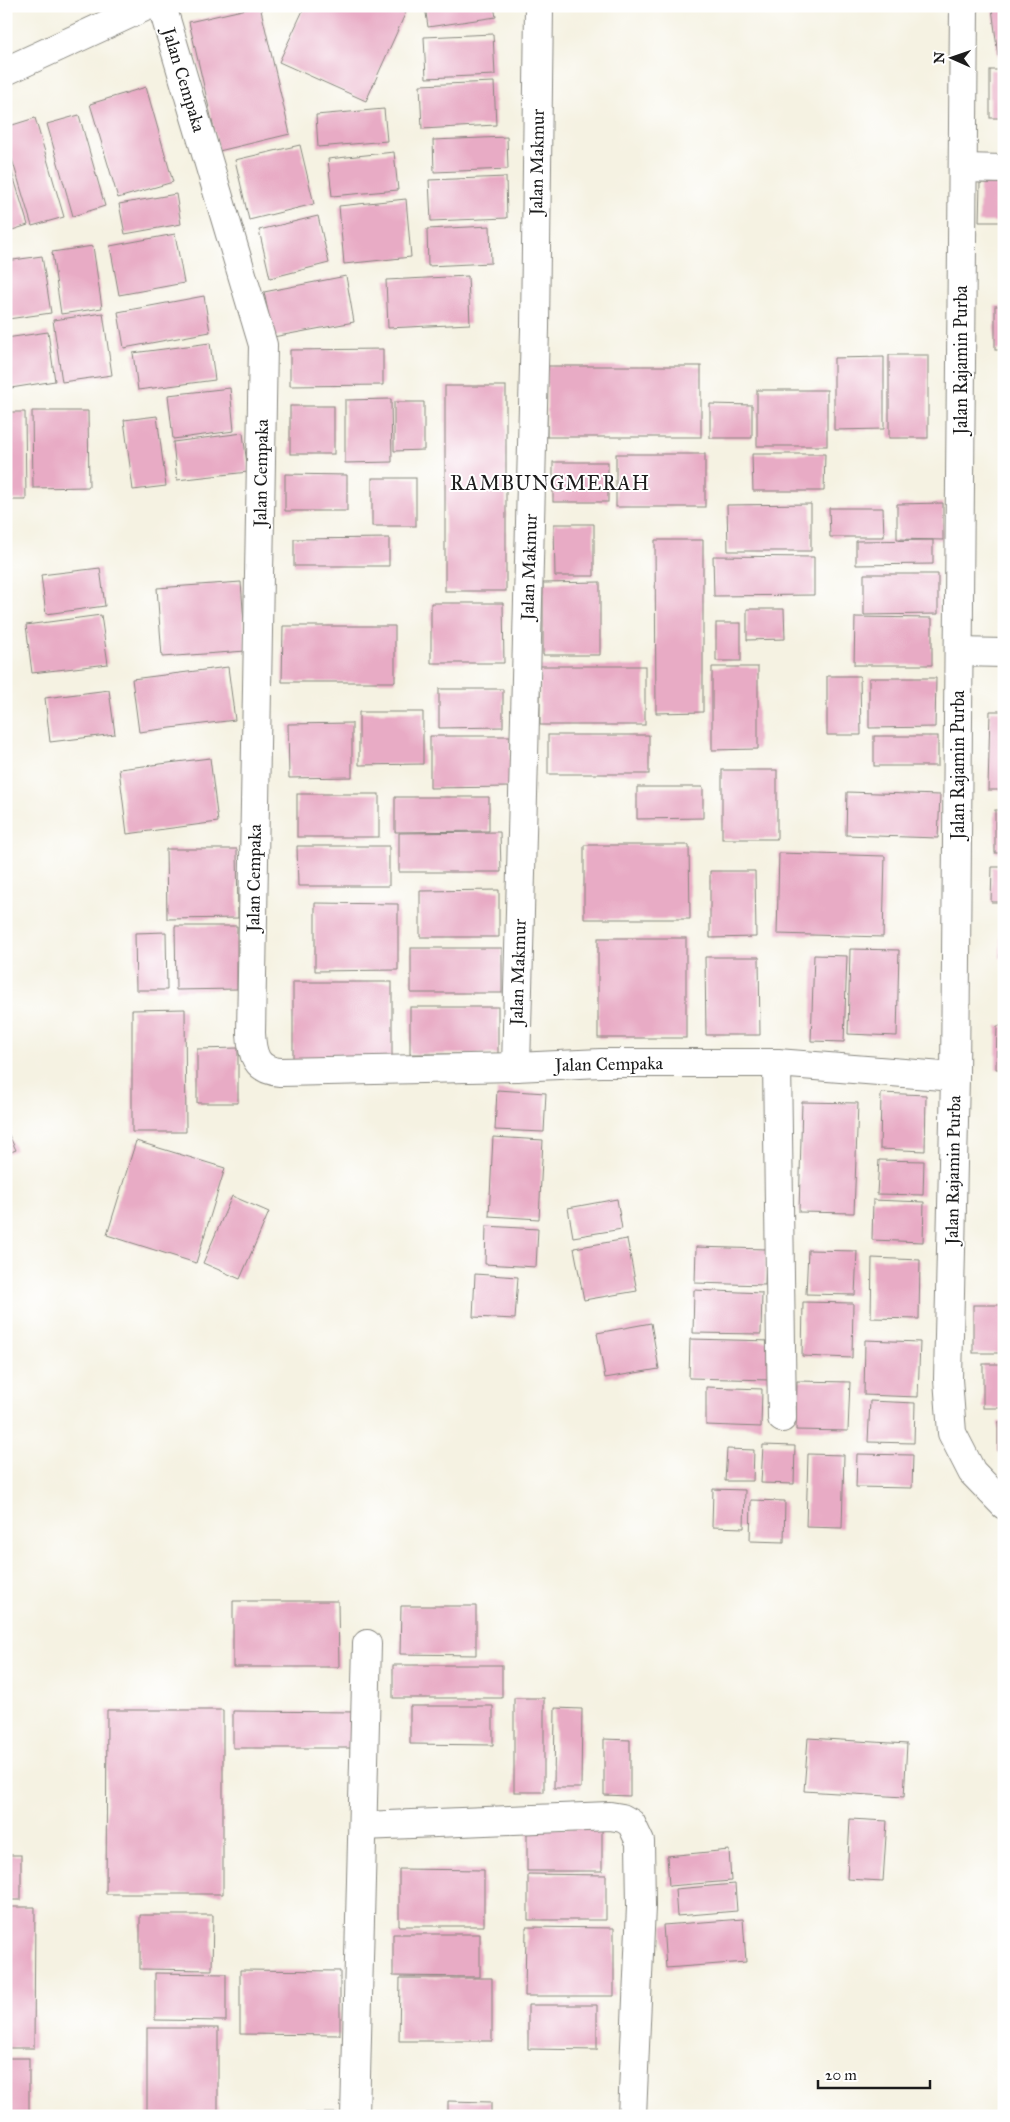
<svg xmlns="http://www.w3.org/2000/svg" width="1010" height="2122" font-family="'IM FELL Great Primer',serif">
	<rect width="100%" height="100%" fill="#fff"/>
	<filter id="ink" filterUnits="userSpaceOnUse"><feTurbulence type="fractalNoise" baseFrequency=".02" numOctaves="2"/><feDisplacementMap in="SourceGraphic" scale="10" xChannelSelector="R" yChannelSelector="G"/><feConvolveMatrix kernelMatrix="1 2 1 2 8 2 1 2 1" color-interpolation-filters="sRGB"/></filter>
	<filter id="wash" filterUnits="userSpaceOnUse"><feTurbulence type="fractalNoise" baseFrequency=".0096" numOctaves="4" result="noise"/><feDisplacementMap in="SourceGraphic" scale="20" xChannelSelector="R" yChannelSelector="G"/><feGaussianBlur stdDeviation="1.12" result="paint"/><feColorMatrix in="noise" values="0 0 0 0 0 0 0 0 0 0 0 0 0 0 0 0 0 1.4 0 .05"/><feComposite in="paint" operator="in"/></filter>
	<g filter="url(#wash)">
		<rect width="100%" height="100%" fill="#f5f2e2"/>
		<g id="blocks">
			<g fill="#e8abc5">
				<polygon points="260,6 290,134 219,151 189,22"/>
				<polygon points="305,6 393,6 406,12 366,101 279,62"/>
				<polygon points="425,6 494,6 496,17 428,27"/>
				<polygon points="1004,6 1004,55 998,56 992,8"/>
				<polygon points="493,34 495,75 426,78 424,37"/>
				<rect x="990" y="70" width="14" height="48"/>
				<polygon points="494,82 496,125 422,129 420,85"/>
				<polygon points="146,87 173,182 118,198 90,104"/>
				<polygon points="384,109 387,141 318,147 316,115"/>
				<polygon points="79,115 105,206 73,216 47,124"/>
				<polygon points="35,118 64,217 32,226 6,139 6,127"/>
				<polygon points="507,137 508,169 434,172 433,140"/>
				<polygon points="300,145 314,204 249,220 235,160"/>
				<polygon points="6,152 28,225 6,232"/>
				<polygon points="394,152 398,190 332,196 328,159"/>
				<polygon points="506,177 507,218 431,221 429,180"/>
				<polygon points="980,183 1004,183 1004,222 979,222"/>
				<polygon points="176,194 181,224 125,234 119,204"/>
				<polygon points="406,199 411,257 344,264 339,206"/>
				<polygon points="318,216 329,263 270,278 259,230"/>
				<polygon points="490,226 491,263 428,266 427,229"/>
				<polygon points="175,234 184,283 119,295 110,246"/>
				<polygon points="93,246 102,308 61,314 52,252"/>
				<polygon points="42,256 51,313 8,319 6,306 6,261"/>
				<polygon points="346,276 354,322 273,337 264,292"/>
				<polygon points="468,276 470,324 388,328 386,280"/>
				<polygon points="204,296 210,332 124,348 118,312"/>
				<rect x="995" y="306" width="9" height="44"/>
				<polygon points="103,313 112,375 62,382 53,320"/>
				<polygon points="48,332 55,381 11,388 6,338"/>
				<polygon points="210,343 215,380 138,390 133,353"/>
				<polygon points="383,349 383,385 290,386 290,350"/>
				<rect x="889" y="355" width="39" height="83"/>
				<polygon points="884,357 884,429 834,430 834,358"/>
				<rect x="547" y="366" width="154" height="71"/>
				<rect x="445" y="386" width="61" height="205"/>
				<polygon points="230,388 234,431 173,439 168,395"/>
				<rect x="757" y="390" width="70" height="56"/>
				<polygon points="391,399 392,462 345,463 345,400"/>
				<polygon points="394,402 424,402 424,450 394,451"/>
				<polygon points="710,404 752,405 752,438 710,438"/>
				<rect x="290" y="406" width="44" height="48"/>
				<polygon points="32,411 88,411 89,487 33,488"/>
				<polygon points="6,412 25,412 26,500 6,500"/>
				<polygon points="157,416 166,486 133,490 124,420"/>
				<polygon points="243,433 248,472 177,480 173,442"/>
				<rect x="616" y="454" width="89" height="53"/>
				<polygon points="752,454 825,454 824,491 753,491"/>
				<rect x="553" y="462" width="55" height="40"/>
				<polygon points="285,474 347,475 347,511 285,511"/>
				<rect x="372" y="478" width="44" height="48"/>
				<polygon points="943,503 943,540 897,539 897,504"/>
				<polygon points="811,504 811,551 728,551 727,505"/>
				<polygon points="829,508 883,508 884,537 830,537"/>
				<polygon points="554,524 594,524 594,576 555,576"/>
				<polygon points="389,538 389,566 294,566 294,539"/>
				<polygon points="655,540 703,540 703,712 656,713"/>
				<polygon points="933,540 933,564 856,565 856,541"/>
				<polygon points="713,556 814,557 814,595 714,596"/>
				<polygon points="100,568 105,606 46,614 41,575"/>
				<polygon points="864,574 938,574 938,614 864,615"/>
				<polygon points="241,582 246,651 162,657 157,588"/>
				<polygon points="600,582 600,655 543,655 543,583"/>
				<polygon points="431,603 503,603 504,663 431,663"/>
				<polygon points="747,609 784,609 785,639 747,640"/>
				<polygon points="101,615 108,664 32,673 26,625"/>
				<polygon points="855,617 932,618 932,665 854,665"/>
				<rect x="716" y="623" width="25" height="38"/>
				<polygon points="283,626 395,626 395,682 282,682"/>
				<rect x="540" y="666" width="105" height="59"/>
				<polygon points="228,667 235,720 139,732 132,679"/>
				<polygon points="712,667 758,667 758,749 712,750"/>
				<polygon points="827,676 860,676 861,735 827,735"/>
				<polygon points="869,678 936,678 935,727 869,728"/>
				<polygon points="439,689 503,689 503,727 439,728"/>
				<polygon points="109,690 115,734 50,742 45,698"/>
				<polygon points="990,711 1004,711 1004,790 988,790"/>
				<polygon points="359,712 423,712 423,764 359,765"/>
				<polygon points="352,723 352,777 289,778 288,724"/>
				<rect x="548" y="735" width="101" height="39"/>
				<polygon points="430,736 510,736 510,787 430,788"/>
				<rect x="874" y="736" width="64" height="30"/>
				<polygon points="210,758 218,822 127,834 119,769"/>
				<rect x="722" y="770" width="55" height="69"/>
				<polygon points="637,787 703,787 703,818 637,819"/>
				<polygon points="847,792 940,795 938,838 846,835"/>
				<rect x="297" y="794" width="82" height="43"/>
				<polygon points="395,797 489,797 489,831 395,832"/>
				<rect x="995" y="810" width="9" height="43"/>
				<polygon points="500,832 501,872 399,872 399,833"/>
				<polygon points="584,845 689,845 690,919 584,919"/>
				<polygon points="297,846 389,846 389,886 298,886"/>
				<polygon points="166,849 237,849 238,918 167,919"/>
				<polygon points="779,853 885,856 883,937 777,934"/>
				<polygon points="992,867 1004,867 1004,902 991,902"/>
				<polygon points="710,871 755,871 756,937 710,938"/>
				<polygon points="499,890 499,937 420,937 420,891"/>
				<polygon points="315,903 398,904 398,970 315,971"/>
				<polygon points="1001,907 1004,907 1004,958 1000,958"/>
				<polygon points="175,926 237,926 237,989 176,990"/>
				<polygon points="166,932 167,990 136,990 135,933"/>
				<rect x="598" y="938" width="88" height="100"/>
				<rect x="411" y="948" width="91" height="45"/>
				<polygon points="850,949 899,950 897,1036 848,1034"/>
				<polygon points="814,955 847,956 844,1042 811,1041"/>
				<polygon points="705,957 759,957 760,1035 706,1035"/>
				<rect x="293" y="982" width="99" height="79"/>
				<rect x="410" y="1007" width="88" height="47"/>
				<polygon points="185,1009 186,1132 132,1132 132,1010"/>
				<polygon points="997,1026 1004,1026 1004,1069 996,1069"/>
				<polygon points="238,1048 238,1103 197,1103 197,1049"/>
				<polygon points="497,1090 546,1093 544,1132 495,1130"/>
				<polygon points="881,1093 926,1095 925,1151 880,1149"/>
				<polygon points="802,1102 858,1103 854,1213 799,1212"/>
				<polygon points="6,1129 16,1150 6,1154"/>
				<polygon points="493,1137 543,1140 539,1219 489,1216"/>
				<polygon points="136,1141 225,1168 196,1263 107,1235"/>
				<polygon points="879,1160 924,1161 923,1195 877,1194"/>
				<polygon points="232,1196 269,1212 240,1279 203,1263"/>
				<polygon points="617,1199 622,1229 573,1237 568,1208"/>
				<polygon points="873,1200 924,1202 923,1242 872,1240"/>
				<polygon points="486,1226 538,1229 536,1267 485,1264"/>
				<polygon points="627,1239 637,1291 584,1300 574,1248"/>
				<polygon points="696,1247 766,1249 765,1285 695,1283"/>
				<polygon points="808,1250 857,1251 855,1295 806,1294"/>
				<polygon points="872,1258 920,1260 919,1319 871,1318"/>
				<polygon points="475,1274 518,1277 515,1319 473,1317"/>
				<polygon points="694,1290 762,1293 761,1334 693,1333"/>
				<polygon points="803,1302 853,1303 852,1358 802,1356"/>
				<rect x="973" y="1305" width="31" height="48"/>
				<polygon points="651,1323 659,1369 605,1378 597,1333"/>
				<polygon points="690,1339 772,1341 771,1380 689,1378"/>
				<polygon points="865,1340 920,1342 918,1397 864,1395"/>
				<rect x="983" y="1364" width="21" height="44"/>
				<polygon points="797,1381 850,1382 848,1431 796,1430"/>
				<polygon points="706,1387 762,1389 761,1427 706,1425"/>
				<polygon points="870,1401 915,1403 914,1443 868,1442"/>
				<rect x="998" y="1422" width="6" height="30"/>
				<polygon points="763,1445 795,1446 794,1484 761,1483"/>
				<polygon points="727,1449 754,1450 753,1481 725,1481"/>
				<polygon points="808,1454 844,1455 842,1528 806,1527"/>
				<polygon points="857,1454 913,1455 912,1488 856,1487"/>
				<polygon points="713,1489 745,1490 744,1528 712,1527"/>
				<polygon points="751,1500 785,1501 784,1542 750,1541"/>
				<polygon points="233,1601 338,1601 339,1667 233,1667"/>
				<polygon points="401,1606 476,1606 476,1655 400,1654"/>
				<rect x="393" y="1665" width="109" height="33"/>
				<rect x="514" y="1698" width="30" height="94"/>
				<polygon points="410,1706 493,1706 493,1745 410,1744"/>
				<polygon points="555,1708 582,1709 581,1788 554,1788"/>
				<polygon points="107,1710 223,1710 223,1894 106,1894"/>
				<polygon points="233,1711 359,1712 359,1748 233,1748"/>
				<polygon points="808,1738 907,1744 904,1797 804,1791"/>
				<polygon points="604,1739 630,1740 630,1796 604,1795"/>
				<polygon points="850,1819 887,1821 883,1881 847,1879"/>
				<rect x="527" y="1828" width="75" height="43"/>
				<polygon points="729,1850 731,1881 669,1886 667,1856"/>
				<rect x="6" y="1855" width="15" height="45"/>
				<polygon points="399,1869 484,1870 484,1926 399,1926"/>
				<polygon points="528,1874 606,1875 606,1920 528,1920"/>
				<polygon points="735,1884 737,1911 677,1916 675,1889"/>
				<polygon points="6,1907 35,1907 34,2048 6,2048"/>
				<polygon points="140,1915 213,1915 212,1970 140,1969"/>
				<polygon points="743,1919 746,1962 666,1968 663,1925"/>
				<polygon points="526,1927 614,1928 614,1996 525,1996"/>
				<polygon points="393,1934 480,1934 480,1977 393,1976"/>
				<polygon points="240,1970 340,1971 340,2035 240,2034"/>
				<polygon points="155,1973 226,1974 226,2021 155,2020"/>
				<polygon points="400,1978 492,1978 492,2041 399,2041"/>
				<polygon points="528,2005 597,2005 597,2050 528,2049"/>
				<rect x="147" y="2028" width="71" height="88"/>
				<rect x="6" y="2058" width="23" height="58"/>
				<polygon points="448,2101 491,2102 491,2116 448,2116"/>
				<rect x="230" y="2113" width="107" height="3"/>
			</g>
		</g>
	</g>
	<g filter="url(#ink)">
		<use href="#blocks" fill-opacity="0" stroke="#88877f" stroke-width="1"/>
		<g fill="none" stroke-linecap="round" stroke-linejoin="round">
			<defs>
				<g id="minor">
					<path d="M162,6L263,345L251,1033C252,1055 256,1070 280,1072L516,1067L601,1063H777L955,1077"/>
					<polyline points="964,6 955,1077 948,1379 952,1433 972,1472 1004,1505"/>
					<polyline points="963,168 1004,169"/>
					<polyline points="959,652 1004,653"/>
					<polyline points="777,1063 782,1418"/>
					<polyline points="516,1067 535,328 539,6"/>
					<polyline points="363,1826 610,1816 622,1818 631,1823 640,1842 641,1906 632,2116"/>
					<polyline points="355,2116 367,1644"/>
				</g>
				<polyline id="major" points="6,71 147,6"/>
			</defs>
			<use href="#minor" stroke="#88877f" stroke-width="30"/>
			<use href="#major" stroke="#88877f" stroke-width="30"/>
			<use href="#minor" stroke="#fff" stroke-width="28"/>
			<use href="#major" stroke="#fff" stroke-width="28"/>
		</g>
	</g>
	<g text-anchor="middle" stroke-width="4" stroke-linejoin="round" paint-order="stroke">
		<g font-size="18" fill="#1c1c1c" stroke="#fff">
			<text transform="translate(184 80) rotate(73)" y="6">Jalan Cempaka</text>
			<text transform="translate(537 162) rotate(-89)" y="6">Jalan Makmur</text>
			<text transform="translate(961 360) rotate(-90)" y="6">Jalan Rajamin Purba</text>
			<text transform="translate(261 473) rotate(-89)" y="6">Jalan Cempaka</text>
			<text transform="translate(529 567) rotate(-88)" y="6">Jalan Makmur</text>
			<text transform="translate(958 765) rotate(-90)" y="6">Jalan Rajamin Purba</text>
			<text transform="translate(254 878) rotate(-89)" y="6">Jalan Cempaka</text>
			<text transform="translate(518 972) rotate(-88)" y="6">Jalan Makmur</text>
			<text transform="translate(609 1064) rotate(-1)" y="6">Jalan Cempaka</text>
			<text transform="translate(953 1170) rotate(-89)" y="6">Jalan Rajamin Purba</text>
		</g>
		<g font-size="20" letter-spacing="1" fill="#1c1c1c" stroke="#fff">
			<text x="550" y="490">RAMBUNGMERAH</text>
		</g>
	</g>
	<rect width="1010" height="2122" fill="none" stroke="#fff" stroke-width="25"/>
	<g transform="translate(952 58) rotate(272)" stroke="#ffffff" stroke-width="4" paint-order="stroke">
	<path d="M0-4L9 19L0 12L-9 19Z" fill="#1c1c1c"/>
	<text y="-8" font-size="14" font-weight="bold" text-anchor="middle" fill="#1c1c1c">N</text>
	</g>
	<path d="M818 2080v8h112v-8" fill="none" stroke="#1c1c1c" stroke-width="2.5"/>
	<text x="825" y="2080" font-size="15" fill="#1c1c1c" stroke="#ffffff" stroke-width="4" paint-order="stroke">20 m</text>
</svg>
